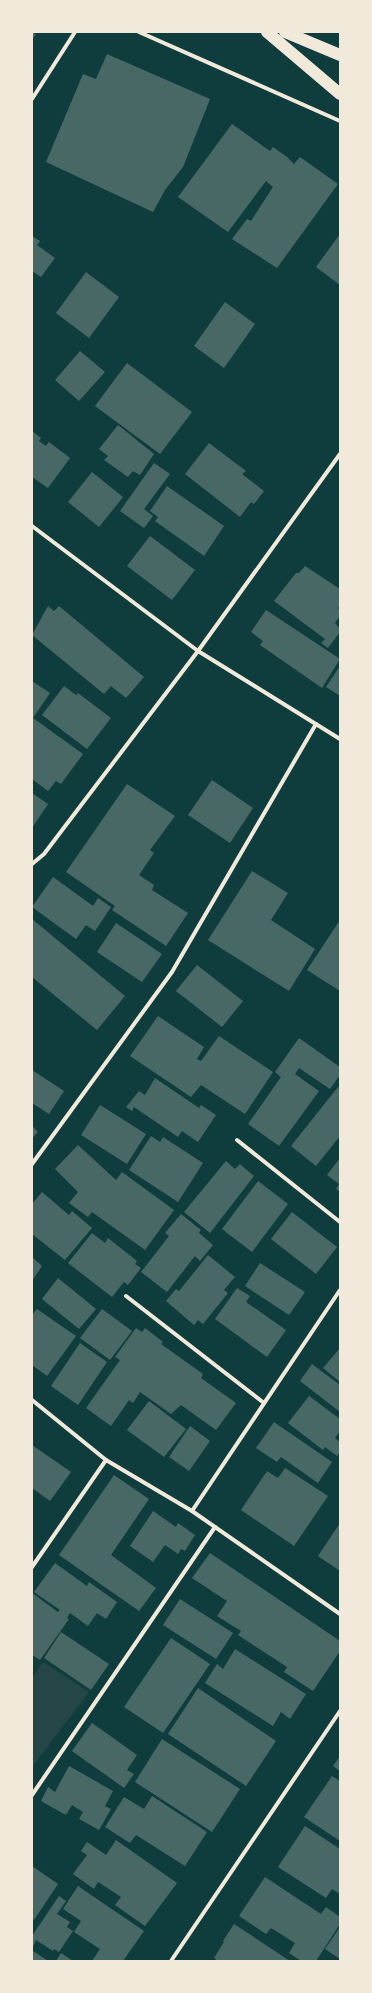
<svg xmlns="http://www.w3.org/2000/svg" width="372" height="1993" font-family="Overpass,sans-serif">
	<rect width="100%" height="100%" fill="#0f3d3e"/>
	<polygon fill="#244646" points="43,1662 89,1692 32,1767 32,1678"/>
	<g fill="#486865">
		<polygon points="32,32 36,34 32,40"/>
		<polygon points="107,54 210,99 183,167 165,190 153,212 46,162 83,74 96,79"/>
		<polygon points="232,124 270,151 273,147 287,157 294,164 300,157 338,184 277,268 232,239 247,219 251,221 273,187 266,181 228,232 178,197"/>
		<polygon points="340,234 340,285 316,267"/>
		<polygon points="32,236 40,241 37,245 55,258 41,277 32,271"/>
		<polygon points="86,272 119,297 89,338 56,313"/>
		<polygon points="225,302 255,324 224,368 194,346"/>
		<polygon points="80,351 105,372 79,401 55,380"/>
		<polygon points="127,363 192,412 160,454 95,406"/>
		<polygon points="118,425 154,454 140,475 133,471 128,477 104,460 108,456 99,449"/>
		<polygon points="32,431 41,438 39,441 46,446 49,442 70,458 48,488 32,477"/>
		<polygon points="209,443 246,471 242,474 264,491 254,504 251,502 240,517 185,474"/>
		<polygon points="154,463 170,474 144,509 153,516 144,528 120,511"/>
		<polygon points="92,472 123,497 99,527 68,502"/>
		<polygon points="167,486 224,526 204,556 155,521 158,517 150,511"/>
		<polygon points="150,536 195,570 172,600 127,566"/>
		<polygon points="305,566 340,589 340,606 338,608 340,610 340,616 335,623 340,629 340,632 328,648 321,643 325,639 274,601 296,573 299,573"/>
		<polygon points="48,606 54,611 59,606 144,677 126,698 111,686 104,694 32,635"/>
		<polygon points="266,610 340,659 322,688 260,645 263,641 251,632"/>
		<polygon points="340,666 340,696 326,687"/>
		<polygon points="32,681 50,693 33,718 83,754 61,784 56,781 48,791 32,779"/>
		<polygon points="64,686 76,695 78,693 111,718 87,749 42,715"/>
		<polygon points="212,780 253,808 230,843 188,815"/>
		<polygon points="127,784 175,816 150,850 154,853 139,875 154,885 152,890 188,913 166,946 112,910 115,906 66,872"/>
		<polygon points="32,793 48,804 32,828"/>
		<polygon points="252,871 288,893 271,920 315,949 289,991 208,940"/>
		<polygon points="53,877 93,906 98,898 111,907 95,931 86,925 76,939 32,907"/>
		<polygon points="32,919 125,996 97,1030 32,977"/>
		<polygon points="340,920 340,991 307,970"/>
		<polygon points="116,923 162,954 142,982 97,952"/>
		<polygon points="197,965 243,1001 222,1027 176,991"/>
		<polygon points="158,1016 204,1047 197,1059 201,1061 219,1036 273,1072 245,1114 201,1085 191,1097 130,1056"/>
		<polygon points="299,1038 340,1067 340,1075 330,1089 299,1068 295,1074 319,1091 279,1146 248,1124 281,1077 275,1072"/>
		<polygon points="32,1070 64,1091 49,1114 32,1103"/>
		<polygon points="155,1078 199,1108 201,1105 216,1115 198,1142 182,1131 178,1137 134,1107 132,1111 126,1107 139,1091 145,1095"/>
		<polygon points="338,1087 340,1089 340,1136 316,1166 291,1146"/>
		<polygon points="100,1105 146,1134 127,1164 81,1135"/>
		<polygon points="32,1126 38,1132 32,1138"/>
		<polygon points="151,1136 160,1142 163,1137 203,1163 178,1202 129,1170"/>
		<polygon points="78,1145 116,1180 122,1172 174,1210 145,1250 92,1212 88,1217 69,1203 78,1192 55,1169"/>
		<polygon points="340,1158 340,1192 336,1189 339,1184 327,1175"/>
		<polygon points="226,1161 235,1169 240,1164 254,1176 210,1233 184,1212"/>
		<polygon points="258,1181 288,1204 252,1252 222,1229"/>
		<polygon points="42,1192 69,1215 72,1211 92,1228 65,1260 32,1234 32,1204"/>
		<polygon points="292,1212 337,1247 316,1274 271,1239"/>
		<polygon points="181,1214 201,1230 199,1233 213,1245 200,1261 195,1256 167,1292 141,1272 169,1236 165,1233"/>
		<polygon points="92,1233 105,1243 108,1238 137,1261 135,1264 141,1268 128,1285 124,1282 112,1297 68,1263"/>
		<polygon points="208,1255 235,1277 224,1290 228,1293 203,1324 198,1320 194,1325 166,1301 176,1289 179,1291"/>
		<polygon points="32,1257 42,1266 32,1281"/>
		<polygon points="260,1263 305,1292 289,1315 245,1286"/>
		<polygon points="58,1278 96,1309 79,1329 42,1299"/>
		<polygon points="237,1288 250,1296 246,1302 286,1330 267,1357 215,1319"/>
		<polygon points="37,1309 76,1336 47,1376 32,1365 32,1315"/>
		<polygon points="102,1309 132,1331 110,1360 80,1338"/>
		<polygon points="136,1328 142,1332 145,1328 163,1342 161,1344 203,1374 201,1378 236,1403 216,1430 181,1405 171,1414 140,1392 133,1403 129,1400 111,1426 86,1408 120,1360 115,1357"/>
		<polygon points="80,1343 107,1362 78,1405 51,1386"/>
		<polygon points="340,1348 340,1382 323,1368"/>
		<polygon points="312,1364 340,1385 340,1412 300,1381"/>
		<polygon points="309,1396 340,1419 340,1431 335,1438 340,1442 340,1452 337,1456 325,1447 323,1450 288,1423"/>
		<polygon points="149,1401 186,1429 164,1457 127,1430"/>
		<polygon points="274,1422 332,1462 318,1483 281,1457 277,1462 256,1448"/>
		<polygon points="190,1426 210,1441 189,1471 169,1457"/>
		<polygon points="32,1445 71,1472 50,1501 32,1488"/>
		<polygon points="285,1468 328,1496 294,1546 241,1510 267,1471 278,1478"/>
		<polygon points="114,1475 149,1499 111,1555 156,1588 139,1611 59,1555"/>
		<polygon points="153,1511 176,1527 178,1523 195,1535 185,1551 181,1549 178,1554 165,1545 153,1562 130,1546"/>
		<polygon points="340,1523 340,1571 318,1556"/>
		<polygon points="210,1553 340,1641 340,1651 313,1691 284,1672 287,1667 238,1635 241,1631 217,1616 227,1601 192,1578"/>
		<polygon points="55,1563 87,1586 89,1582 117,1602 106,1619 97,1613 88,1626 70,1613 67,1618 69,1619 40,1660 32,1655 32,1593 58,1612 60,1610 34,1592"/>
		<polygon points="180,1599 233,1633 216,1659 163,1625"/>
		<polygon points="61,1632 109,1664 91,1690 44,1658"/>
		<polygon points="171,1638 210,1664 163,1733 124,1707"/>
		<polygon points="235,1649 306,1694 290,1719 281,1712 273,1726 205,1683 217,1664 223,1669"/>
		<polygon points="198,1688 276,1741 246,1786 168,1734"/>
		<polygon points="92,1723 137,1755 127,1770 134,1774 124,1788 72,1751"/>
		<polygon points="162,1739 240,1789 212,1832 135,1782"/>
		<polygon points="340,1756 340,1771 333,1766"/>
		<polygon points="69,1766 113,1791 105,1806 111,1809 99,1830 79,1819 83,1812 72,1805 66,1815 41,1801 48,1787 55,1792"/>
		<polygon points="332,1776 340,1781 340,1841 304,1817"/>
		<polygon points="152,1796 207,1832 185,1866 136,1835 130,1843 105,1827 124,1797 144,1809"/>
		<polygon points="305,1826 340,1849 340,1894 332,1889 326,1898 278,1867"/>
		<polygon points="116,1840 177,1883 145,1926 115,1905 121,1897 98,1882 94,1889 73,1874 87,1855 81,1851 87,1842 106,1855"/>
		<polygon points="32,1866 58,1884 34,1920 32,1918"/>
		<polygon points="265,1877 321,1914 326,1907 340,1917 340,1924 316,1961 301,1961 289,1953 295,1943 271,1928 266,1934 239,1916"/>
		<polygon points="78,1886 144,1931 123,1961 92,1961 100,1949 74,1932 81,1921 63,1909"/>
		<polygon points="59,1896 66,1901 57,1914 70,1922 67,1927 73,1931 59,1952 54,1949 53,1951 36,1940 32,1949 32,1936"/>
		<polygon points="234,1924 290,1961 215,1961 216,1959 214,1958 224,1942 223,1941"/>
		<polygon points="340,1927 340,1959 325,1949"/>
		<polygon points="33,1951 48,1961 32,1961"/>
		<polygon points="61,1953 73,1961 56,1961"/>
	</g>
	<g fill="none" stroke-linecap="round" stroke-linejoin="round">
		<g stroke="#f1e9da" stroke-width="4">
			<polyline points="139,32 340,121"/>
			<polyline points="32,99 75,32"/>
			<polyline points="32,526 198,651 340,739"/>
			<polyline points="32,864 44,854 198,651 340,454"/>
			<polyline points="237,1140 340,1222"/>
			<polyline points="32,1164 172,972 316,724"/>
			<polyline points="126,1296 264,1403"/>
			<polyline points="32,1400 106,1460 192,1511 340,1614"/>
			<polyline points="192,1511 340,1290"/>
			<polyline points="32,1567 106,1460"/>
			<polyline points="32,1795 215,1527"/>
			<polyline points="171,1961 340,1711"/>
		</g>
		<g stroke="#f1e9da" stroke-width="12">
			<polyline points="267,32 340,94"/>
			<polyline points="285,32 340,55"/>
		</g>
	</g>
	<rect width="372" height="1993" fill="none" stroke="#f1e9da" stroke-width="66"/>
</svg>
